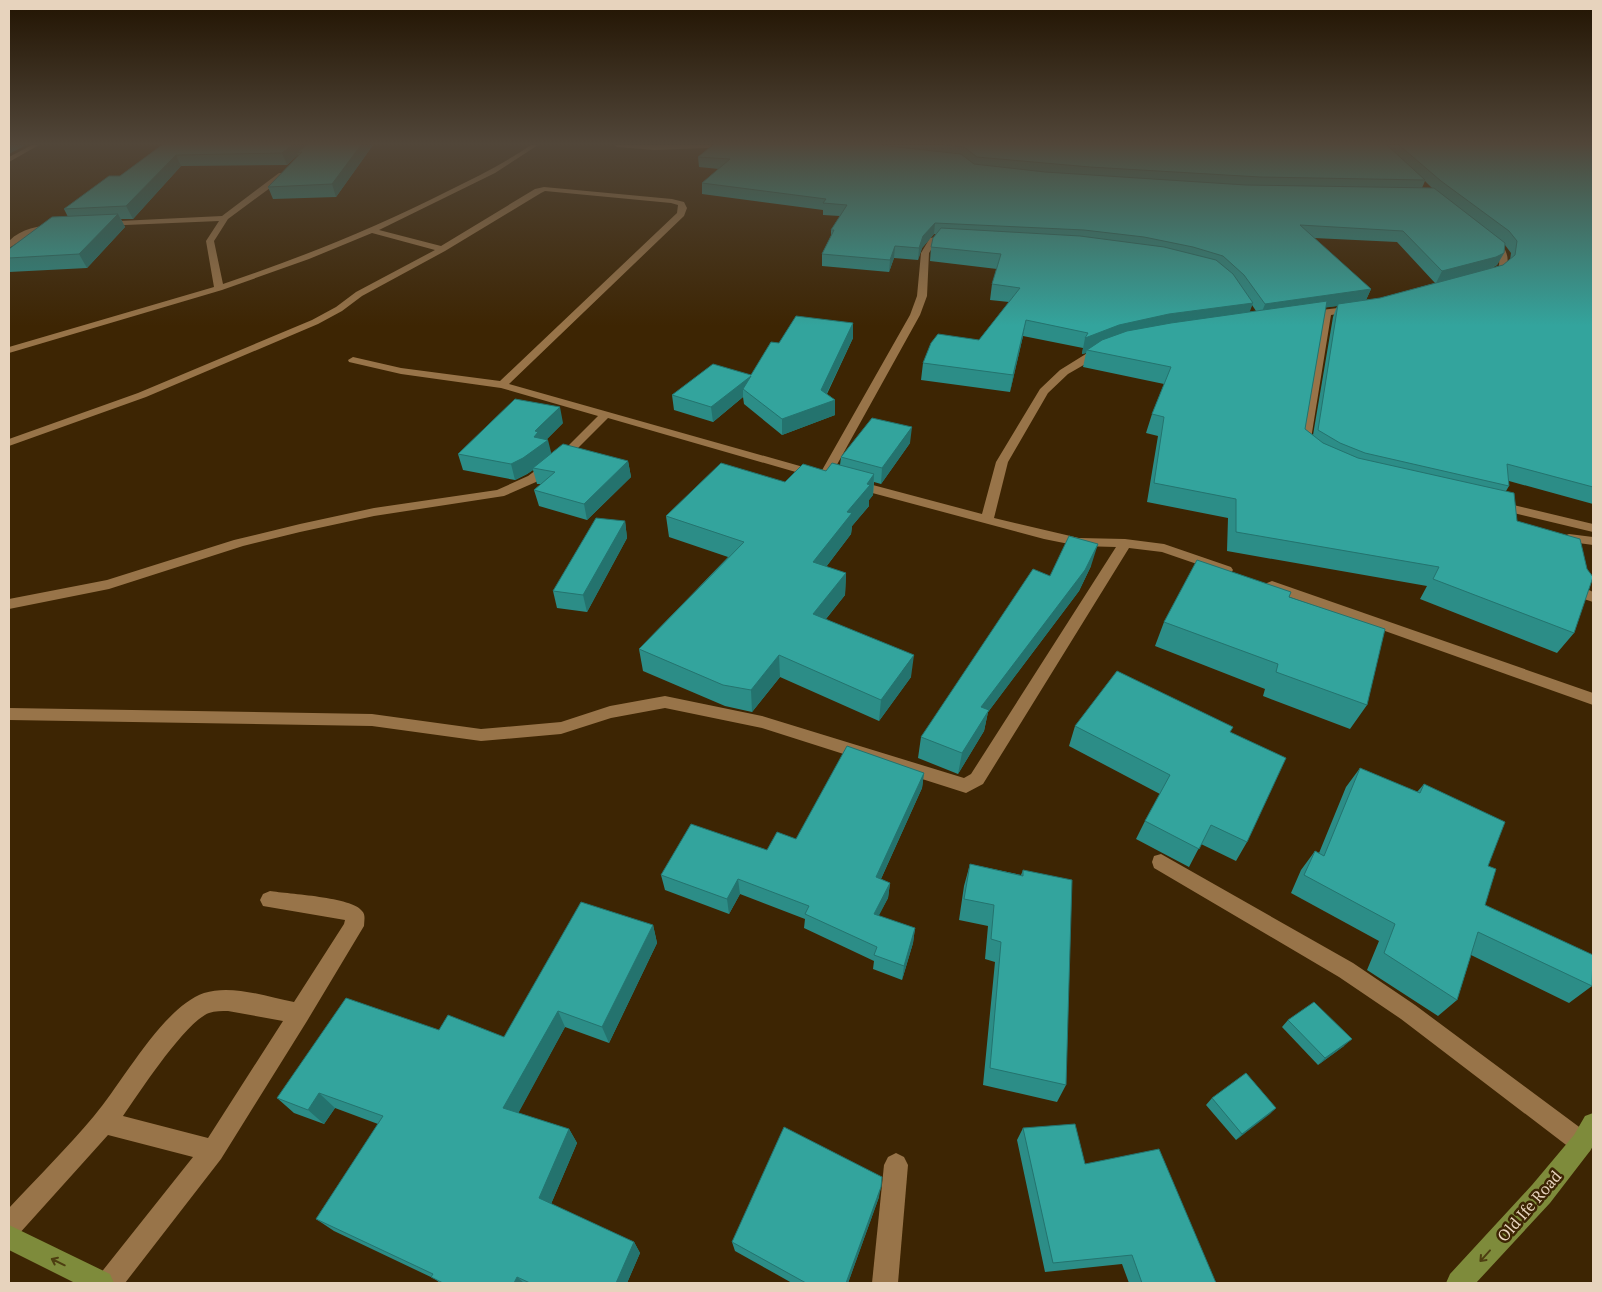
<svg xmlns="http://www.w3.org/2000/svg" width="1602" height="1292" font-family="'PT Serif',serif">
	<rect width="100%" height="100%" fill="#3d2503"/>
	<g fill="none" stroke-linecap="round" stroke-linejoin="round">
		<g fill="#987449" fill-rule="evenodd">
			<polygon points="1569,534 1593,537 1593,545 1571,542 1567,548 1557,548 1555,545 1558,538"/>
			<polygon points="1579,575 1584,577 1586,580 1585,588 1593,592 1593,602 1578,597 1571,589 1574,577"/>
			<polygon points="1161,854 1353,963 1415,1005 1590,1135 1593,1142 1590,1151 1582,1155 1574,1151 1401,1019 1339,977 1154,868 1152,862 1154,856"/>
			<path d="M270,891C288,894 353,897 362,911C366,915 364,921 364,926L307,1021L221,1159L125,1283H96L100,1274L193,1157L108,1135L18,1235L9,1238V1208C37,1178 67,1148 94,1116C123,1082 162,1008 204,993C232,984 267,997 294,1002L344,924L345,920L263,906L260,900L263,894ZM228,1011L283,1021L208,1138L123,1116C139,1093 185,1022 209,1013C215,1011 222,1011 228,1011Z"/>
			<polygon points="896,1153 904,1157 908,1165 898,1283 872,1283 884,1165 888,1157"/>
		</g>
		<g fill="#987449" fill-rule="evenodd">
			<polygon points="32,145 39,145 9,162 9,157"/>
			<path d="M531,145H538L495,173L379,230L441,246L535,189L544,187L672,199L684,202L687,208L684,216L509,384L821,472L910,315L917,296L921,253L930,238L942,236H956V240L936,242L929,253L927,296L920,315L829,479L825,480L813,477L608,418L575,451L536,482L504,496L374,516L300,532L243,546L109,589L9,609V599L107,580L234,540L300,524L374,508L497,490L528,476L567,447L598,416L501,388L401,374L349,362L348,360L353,357L401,368L500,381L677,213L678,205L671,203L545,191L541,193L445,251L362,296L342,311L318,324L146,397L9,446V439L138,393L312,320L336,307L356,292L435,250L372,233L309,259L222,290L9,353V347L214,287L206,241L219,221L102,226L98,224L99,222L222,216L279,173H285V177L228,219L216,238L214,241L223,284C300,258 375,228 448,191C476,177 505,163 531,145Z"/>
			<polygon points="614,145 735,145 732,147 655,150 617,147"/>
			<path d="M56,225H59V229L33,233L9,248V241C22,228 38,226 56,225Z"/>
			<path d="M1487,237H1493C1504,245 1511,255 1506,269L1487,277L1483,274L1499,266C1500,253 1497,248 1487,241Z"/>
			<polygon points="1354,306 1357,307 1357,311 1331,315 1310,445 1312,448 1306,452 1302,450 1298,446 1322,316 1305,318 1300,315 1305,312"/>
			<polygon points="1103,348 1108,351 1068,374 1048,393 1008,462 994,518 1079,538 1125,539 1164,544 1231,567 1233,570 1231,573 1226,574 1162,552 1129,548 983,784 966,793 762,728 665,708 611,718 561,734 481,741 372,726 9,720 9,708 372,714 481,729 561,722 610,706 665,696 762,716 964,778 971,774 1116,547 1079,546 1044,539 850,487 848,484 854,480 982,514 996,462 1040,389 1060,370 1089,352"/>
			<polygon points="1497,501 1593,524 1593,532 1493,508 1491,505 1493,502"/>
			<polygon points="1272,581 1593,693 1593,705 1267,589 1265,586 1267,583"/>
		</g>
		<g fill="#7e8b3b" fill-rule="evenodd">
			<polygon points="1593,1113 1593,1146 1590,1151 1550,1203 1476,1283 1446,1283 1450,1274 1532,1185 1574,1135 1585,1116"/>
			<polygon points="9,1225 110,1274 114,1283 75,1283 9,1250"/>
		</g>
	</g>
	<g fill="#2c8d87" fill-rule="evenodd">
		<polygon points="162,145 373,145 336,197 273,199 268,187 299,156 298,155 287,165 181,166 133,219 121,219 125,227 87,268 9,272 9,249 68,217 64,209 120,176"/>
		<path d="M713,145H1593V504L1509,481V486L1506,491L1517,521L1574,633L1557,653L1420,599L1427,586L1227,551L1228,518L1147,502L1158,436L1146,433L1152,414L1164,384L1083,367L1086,353L1082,354L1083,348L1023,336L1010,392L921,380L923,363L979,340L1009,302L990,300L992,284L997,269L930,261L931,247L936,234H934L922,248L918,260L894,258L889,272L822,266V254L831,236V230L840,216L823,215V210L702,194V183L719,169L699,167L698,157ZM1425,181L1432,188H1422ZM1314,238L1397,242L1435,283L1380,298L1366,300L1371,289ZM1505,245L1511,253L1510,260L1503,265L1492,268L1497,265L1504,253ZM1252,305L1256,311L1249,312ZM1337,306L1333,317L1313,435L1305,429L1326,307Z"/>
		<polygon points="853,323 853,338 827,394 835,400 835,415 782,435 744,404 743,397 713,422 674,410 672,395 751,375 779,343"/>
		<polygon points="563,423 546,440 551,454 628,461 631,477 587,520 539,506 534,490 541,484 537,484 533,470 527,474 515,480 463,470 458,454"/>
		<polygon points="910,443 881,484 874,482 873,495 869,500 869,506 852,526 851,534 826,567 846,573 845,595 826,619 911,677 879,721 780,677 752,712 725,706 643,671 639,649 728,557 669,537 666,516 826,471 840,465 841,457"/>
		<polygon points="625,521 627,538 587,612 557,608 553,591"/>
		<polygon points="1091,566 1079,591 988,712 984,731 958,774 918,758 921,737 1050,576"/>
		<polygon points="1289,597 1367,705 1350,729 1263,696 1265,689 1155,646 1164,622"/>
		<polygon points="1075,726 1230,732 1247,842 1236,861 1201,844 1189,867 1136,839 1145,821 1160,794 1069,746"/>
		<polygon points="1360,768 1417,792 1424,784 1488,866 1485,905 1592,986 1569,1003 1471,955 1457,1000 1438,1016 1367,970 1379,941 1291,893 1301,870 1315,851 1319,853 1346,787"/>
		<polygon points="924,773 922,788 881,879 890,883 888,898 878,916 915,928 913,943 902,980 873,969 874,961 804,928 805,919 740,894 729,914 665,890 661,875 767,850 796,839"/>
		<polygon points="970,864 1021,875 1023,870 1066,1085 1057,1102 983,1085 995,962 985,959 988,926 959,920 964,886"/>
		<polygon points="653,925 657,943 609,1043 565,1027 518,1113 569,1129 577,1143 551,1204 634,1242 640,1253 627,1283 440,1283 435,1279 334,1231 316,1219 378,1124 335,1108 324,1124 294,1113 277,1098 439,1030 504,1037"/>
		<polygon points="1288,1020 1344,1046 1318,1065 1282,1027"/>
		<polygon points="1212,1098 1276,1108 1236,1140 1206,1105"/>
		<polygon points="1023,1128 1085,1164 1216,1283 1129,1283 1122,1264 1045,1272 1017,1140"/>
		<polygon points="879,1197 848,1283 792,1283 735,1251 732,1242"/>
	</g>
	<g fill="#24736e">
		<polygon points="9,145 26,145 9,154"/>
		<polygon points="292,145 310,145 297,153 298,155 287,165 282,153"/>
		<polygon points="361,145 373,145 336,197 332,184"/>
		<polygon points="176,155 181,166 133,219 126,206"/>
		<polygon points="118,214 125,227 87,268 79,254"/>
		<polygon points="935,223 934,234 922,248 918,260 919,248 923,236"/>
		<polygon points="895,246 894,258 889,272 890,260"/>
		<polygon points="1504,253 1497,265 1489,269 1436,283 1442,271"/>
		<polygon points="1371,289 1365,302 1260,317 1265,304"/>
		<polygon points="1253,303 1247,319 1087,350 1086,353 1082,354 1085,338 1119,325 1169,314"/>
		<polygon points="1026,320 1023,336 1010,392 1013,375"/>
		<polygon points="853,323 853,338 821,405 821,390"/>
		<polygon points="751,376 743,389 743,397 713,422 711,407"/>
		<polygon points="835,400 835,415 782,435 782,419"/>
		<polygon points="560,407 563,423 541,445 548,440 552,456 533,468 533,470 527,474 515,480 511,464 534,437 535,431"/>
		<polygon points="912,427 910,443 881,484 882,468"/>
		<polygon points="628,461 631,477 587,520 584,504"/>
		<polygon points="874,474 873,495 869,500 869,506 852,526 851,534 813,584 813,562 847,512"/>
		<polygon points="625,521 627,538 587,612 583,595"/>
		<polygon points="1098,544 1091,566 1079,591 988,712 984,731 958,774 962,753 981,707"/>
		<polygon points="846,573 845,595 813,635 813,614"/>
		<polygon points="779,655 780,677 752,712 751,690"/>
		<polygon points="914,655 911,677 879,721 881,700"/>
		<polygon points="924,773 922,788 875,892 876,877"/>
		<polygon points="738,879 740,894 729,914 727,899"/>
		<polygon points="890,883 888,898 872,929 874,914"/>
		<polygon points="653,925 657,943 609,1043 602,1027"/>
		<polygon points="915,928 913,943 902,980 904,966"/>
		<polygon points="558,1011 565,1027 513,1123 503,1108"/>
		<polygon points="1352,1039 1344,1046 1318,1065 1325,1058"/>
		<polygon points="319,1093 335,1108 324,1124 308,1110"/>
		<polygon points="1276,1108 1270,1114 1236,1140 1242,1134"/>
		<polygon points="569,1129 577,1143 548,1211 539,1198"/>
		<polygon points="881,1187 879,1197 848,1283 846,1283"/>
		<polygon points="634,1242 640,1253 627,1283 616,1283"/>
		<polygon points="517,1277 524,1283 514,1283"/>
	</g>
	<g fill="#33a49d" stroke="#24736e">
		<polygon points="162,145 292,145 282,153 176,155 126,206 64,209 109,176 120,176"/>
		<polygon points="306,145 361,145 332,184 268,187 302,152 297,153"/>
		<polygon points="713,145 879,145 961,154 974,164 1045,172 1246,185 1434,188 1505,243 1504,253 1496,257 1442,271 1403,231 1300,225 1371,289 1265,304 1244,275 1223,256 1193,247 1144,237 1084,230 935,223 923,236 919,248 895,246 890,260 822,254 834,230 831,230 847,205 823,203 826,199 702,183 730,159 698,157"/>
		<polygon points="945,145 1387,145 1425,180 1260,177 1090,167 977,157 964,147"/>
		<polygon points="1399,145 1593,145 1593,487 1507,464 1509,486 1365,453 1340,443 1318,430 1338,304 1380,298 1503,265 1515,255 1517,241 1509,231 1441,181"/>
		<polygon points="118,214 79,254 9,258 9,249 52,217"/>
		<polygon points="941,228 1080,236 1164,247 1216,260 1233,274 1253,303 1169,314 1119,325 1085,338 1088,333 1026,320 1013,375 923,363 931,343 938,334 979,340 1020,288 992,284 1001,254 931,247 933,238"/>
		<polygon points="1327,301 1305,429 1323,443 1358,458 1514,493 1517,521 1580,539 1587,569 1593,577 1574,633 1433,579 1439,567 1236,532 1236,499 1154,483 1164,417 1152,414 1171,367 1087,350 1102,340 1127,331 1171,323"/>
		<polygon points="796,316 853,323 821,390 835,400 782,419 743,389 751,376 711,407 672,395 713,364 751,375 771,342 779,343"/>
		<polygon points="515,399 560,407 535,431 538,432 534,437 548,440 523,458 511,464 458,454"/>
		<polygon points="872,418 912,427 882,468 841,457"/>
		<polygon points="563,444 628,461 584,504 534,490 555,472 533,468"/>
		<polygon points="721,463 785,482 803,464 826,471 832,463 874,474 867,484 870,485 847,512 852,513 813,562 846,573 813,614 914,655 881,700 779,655 751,690 723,685 639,649 744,542 666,516"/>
		<polygon points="596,518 625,521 583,595 553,591"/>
		<polygon points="1069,536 1098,544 1085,570 981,707 989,710 962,753 921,737 1033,569 1050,576"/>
		<polygon points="1197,560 1291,592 1289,597 1385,629 1367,705 1276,672 1278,664 1164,622"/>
		<polygon points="1117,671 1233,727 1230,732 1286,758 1247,842 1211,825 1199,849 1145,821 1170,775 1075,726"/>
		<polygon points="847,746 924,773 876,877 890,883 874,914 915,928 904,966 874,955 877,947 805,914 809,906 738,879 727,899 661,875 691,824 767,850 777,832 796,839"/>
		<polygon points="1360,768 1420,793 1424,784 1505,822 1488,866 1496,869 1485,905 1593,955 1592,986 1478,932 1457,1000 1384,953 1395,924 1304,875 1315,851 1324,856"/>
		<polygon points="970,864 1023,876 1023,870 1072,880 1066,1085 990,1068 1001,942 991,939 994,905 964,899"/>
		<polygon points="581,902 653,925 602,1027 558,1011 503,1108 569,1129 539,1198 634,1242 616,1283 530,1283 517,1277 514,1283 443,1283 431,1277 433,1274 316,1219 383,1116 319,1093 308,1110 277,1098 346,998 439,1030 448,1015 504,1037"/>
		<polygon points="1314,1002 1352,1039 1325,1058 1288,1020"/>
		<polygon points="1246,1073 1276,1108 1242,1134 1212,1098"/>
		<polygon points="1075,1124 1085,1164 1159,1149 1216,1283 1142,1283 1132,1255 1053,1263 1023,1128"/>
		<polygon points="784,1127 882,1177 881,1187 846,1283 806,1283 732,1242"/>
	</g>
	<defs><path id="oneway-shaft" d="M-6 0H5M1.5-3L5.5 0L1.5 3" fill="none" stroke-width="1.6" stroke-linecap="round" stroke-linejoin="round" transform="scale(1.25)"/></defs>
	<g stroke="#4d3e11">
		<use href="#oneway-shaft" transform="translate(1485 1256) rotate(132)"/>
		<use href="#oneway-shaft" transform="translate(58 1262) rotate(-154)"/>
	</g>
	<linearGradient id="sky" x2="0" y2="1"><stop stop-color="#221402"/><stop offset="0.44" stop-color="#514639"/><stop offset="1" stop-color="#514639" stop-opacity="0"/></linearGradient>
	<rect width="1602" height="326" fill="url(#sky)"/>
	<g text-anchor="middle" stroke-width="5" stroke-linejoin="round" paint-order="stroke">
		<g font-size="16" fill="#e7d3bd" stroke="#3d2503">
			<text transform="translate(1529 1206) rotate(-49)" y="6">Old Ife Road</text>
		</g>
	</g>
	<rect width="1602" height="1292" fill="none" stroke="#e7d3bd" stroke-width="20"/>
</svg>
